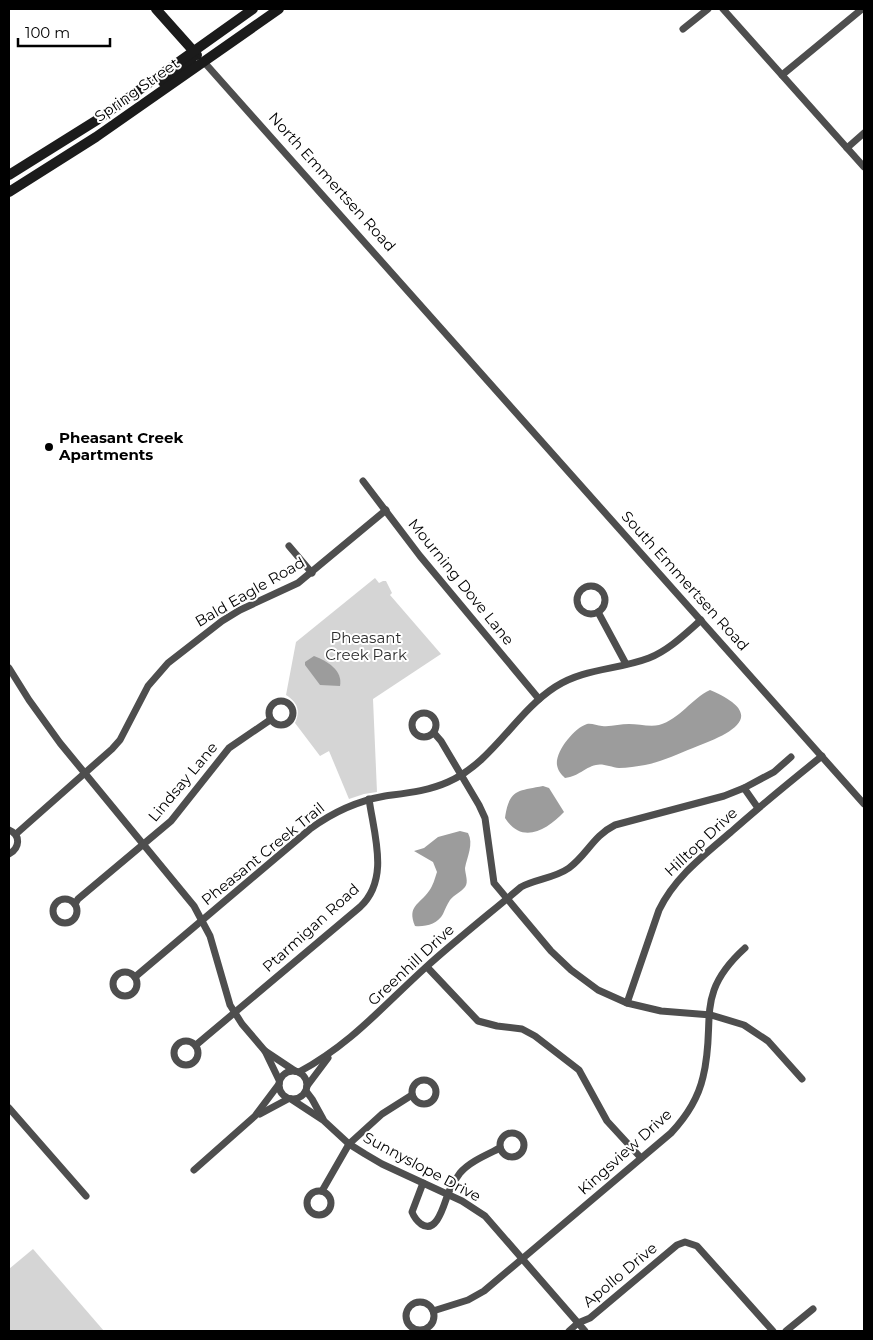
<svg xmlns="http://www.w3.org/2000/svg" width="873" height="1340" font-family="Montserrat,sans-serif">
	<rect width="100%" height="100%" fill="#fff"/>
	<g fill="#d5d5d5">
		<path d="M375,578L379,583L383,581H386L392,593L390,595L441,654L373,699L377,792L364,794L349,799L329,751L320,756L295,723C301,710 297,702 286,695L296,642Z"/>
		<polygon points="33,1249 104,1331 9,1331 9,1269"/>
	</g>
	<g fill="#9c9c9c">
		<path d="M314,656C327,661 343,670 340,686L320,685L305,665V662Z"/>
		<path d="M710,690C771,716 730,734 693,748C678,754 661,762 645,765C637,766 627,768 619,768C611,767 602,763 596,765C583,768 580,776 565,778C561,774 558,771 557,765C555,752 574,728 587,724C592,723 597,726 602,726C611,727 620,724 629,724C638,724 650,727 659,725C680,719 691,699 710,690Z"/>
		<path d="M543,786L549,788L564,812C547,830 522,845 505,818C509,789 518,791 543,786Z"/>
		<path d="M460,831L468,833C474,844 467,857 465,868C465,874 469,882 465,887C461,892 454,895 450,900C447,905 445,909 443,914C438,924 425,927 415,926C407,906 419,905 429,891C433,886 435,878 437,872L433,862L414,851L424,848L438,837Z"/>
	</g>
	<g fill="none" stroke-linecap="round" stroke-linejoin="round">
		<g stroke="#4e4e4e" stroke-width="7">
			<polyline points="723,9 864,167"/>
			<polyline points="683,29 708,9"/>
			<polyline points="204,62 864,804"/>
			<polyline points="782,75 862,9"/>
			<polyline points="847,148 864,133"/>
			<polyline points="363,481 420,556 539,699"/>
			<polyline points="289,546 312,573"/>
			<circle cx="591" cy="600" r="14"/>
			<polyline points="598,612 626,664"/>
			<polyline points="9,668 29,700 60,743 194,906 210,936 230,1005 242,1024 265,1051 279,1080"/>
			<circle cx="281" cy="713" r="12"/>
			<circle cx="424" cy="725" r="12"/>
			<polyline points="434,733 441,741 479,805 485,818 494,883 551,951 571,970 598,990 627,1003 661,1011 711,1015 744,1025 768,1041 802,1079"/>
			<polyline points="744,788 774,772 791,757"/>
			<path d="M9,830C21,835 20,848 9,854"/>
			<polyline points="16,834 112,749 120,740 148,686 168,663 222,621 240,610 298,583 386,510"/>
			<circle cx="65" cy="911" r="12"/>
			<polyline points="75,904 78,899 171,821 229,748 270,720"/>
			<polyline points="427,967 478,1021 497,1026 522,1029 535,1036 579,1070 607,1121 641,1158"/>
			<circle cx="125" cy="984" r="12"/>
			<path d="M135,977L310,829C333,812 357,801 385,796C407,793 428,791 448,782C493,762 515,713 555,687C584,668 618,670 649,658C669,650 685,634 701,620"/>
			<path d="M627,1003L659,910C675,877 703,856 731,832C760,806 791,781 822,756"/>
			<circle cx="186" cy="1053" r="12"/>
			<path d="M196,1045L360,907C390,879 374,835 369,799"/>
			<polyline points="265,1051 295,1071"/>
			<circle cx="293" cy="1085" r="14"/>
			<path d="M299,1072C351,1044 382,1007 425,968C456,940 489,914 521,887C536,879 555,878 569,868C587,855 593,836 615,825L724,796L744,788L758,808"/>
			<circle cx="424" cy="1092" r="12"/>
			<polyline points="307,1086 328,1058"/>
			<polyline points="306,1091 312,1099 323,1119"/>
			<polyline points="291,1099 323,1120 349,1144 365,1154 382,1164 462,1201 485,1216 585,1331"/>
			<polyline points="9,1108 86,1196"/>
			<polyline points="260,1114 288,1099"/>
			<circle cx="512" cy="1145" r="12"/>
			<polyline points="194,1170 255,1116 279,1084"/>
			<path d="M423,1183L412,1212C414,1217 417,1221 421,1224C437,1235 444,1204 448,1194C451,1186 455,1180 460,1173C469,1162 486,1155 500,1148"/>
			<circle cx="319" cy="1203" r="12"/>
			<polyline points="322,1191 349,1144 382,1114 412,1095"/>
			<circle cx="420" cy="1316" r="14"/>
			<path d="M433,1311L468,1300L484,1291L671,1133C686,1117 698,1099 703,1077C717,1021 693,995 745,948"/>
			<polyline points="569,1331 578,1323 590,1318 677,1245 685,1242 697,1246 773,1331"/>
			<polyline points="786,1331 813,1309"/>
		</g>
		<g stroke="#1b1b1b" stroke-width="10">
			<polyline points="156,9 197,55"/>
			<polyline points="163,82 191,62 194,51"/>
			<polyline points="9,175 97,120 253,9"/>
			<polyline points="9,192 96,137 279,9"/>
		</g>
	</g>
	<circle fill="#000" stroke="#fff" stroke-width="2" cx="49" cy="447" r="5"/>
	<g text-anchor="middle" stroke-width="4" stroke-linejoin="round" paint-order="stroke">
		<g font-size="15" fill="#000" stroke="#fff">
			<text transform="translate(137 90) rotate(-35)" y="5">Spring Street</text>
			<text transform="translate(332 182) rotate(48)" y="5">North Emmertsen Road</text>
			<text transform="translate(685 581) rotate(48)" y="5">South Emmertsen Road</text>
			<text transform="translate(461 582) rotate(51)" y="5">Mourning Dove Lane</text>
			<text transform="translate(250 592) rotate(-30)" y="5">Bald Eagle Road</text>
			<text transform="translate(183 782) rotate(-50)" y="5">Lindsay Lane</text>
			<text transform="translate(701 842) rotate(-43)" y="5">Hilltop Drive</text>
			<text transform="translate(263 854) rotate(-39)" y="5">Pheasant Creek Trail</text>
			<text transform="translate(311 928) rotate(-42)" y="5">Ptarmigan Road</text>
			<text transform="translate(411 965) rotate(-43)" y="5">Greenhill Drive</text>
			<text transform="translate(625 1152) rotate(-42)" y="5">Kingsview Drive</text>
			<text transform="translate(422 1167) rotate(28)" y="5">Sunnyslope Drive</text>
			<text transform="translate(620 1275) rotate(-40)" y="5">Apollo Drive</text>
		</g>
		<g font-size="15" font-weight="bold" fill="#000" stroke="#fff" text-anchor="start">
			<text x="59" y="443">Pheasant Creek<tspan x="59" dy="17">Apartments</tspan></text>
		</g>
		<g font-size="15" fill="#2c2c2c" stroke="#fff">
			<text x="366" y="643">Pheasant<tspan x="366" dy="17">Creek Park</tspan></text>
		</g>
	</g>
	<rect width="873" height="1340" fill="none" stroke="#000000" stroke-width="20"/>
	<path d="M18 38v8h92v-8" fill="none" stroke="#000000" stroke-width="2.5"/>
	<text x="25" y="38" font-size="15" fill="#000000" stroke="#ffffff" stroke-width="4" paint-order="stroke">100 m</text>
</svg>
